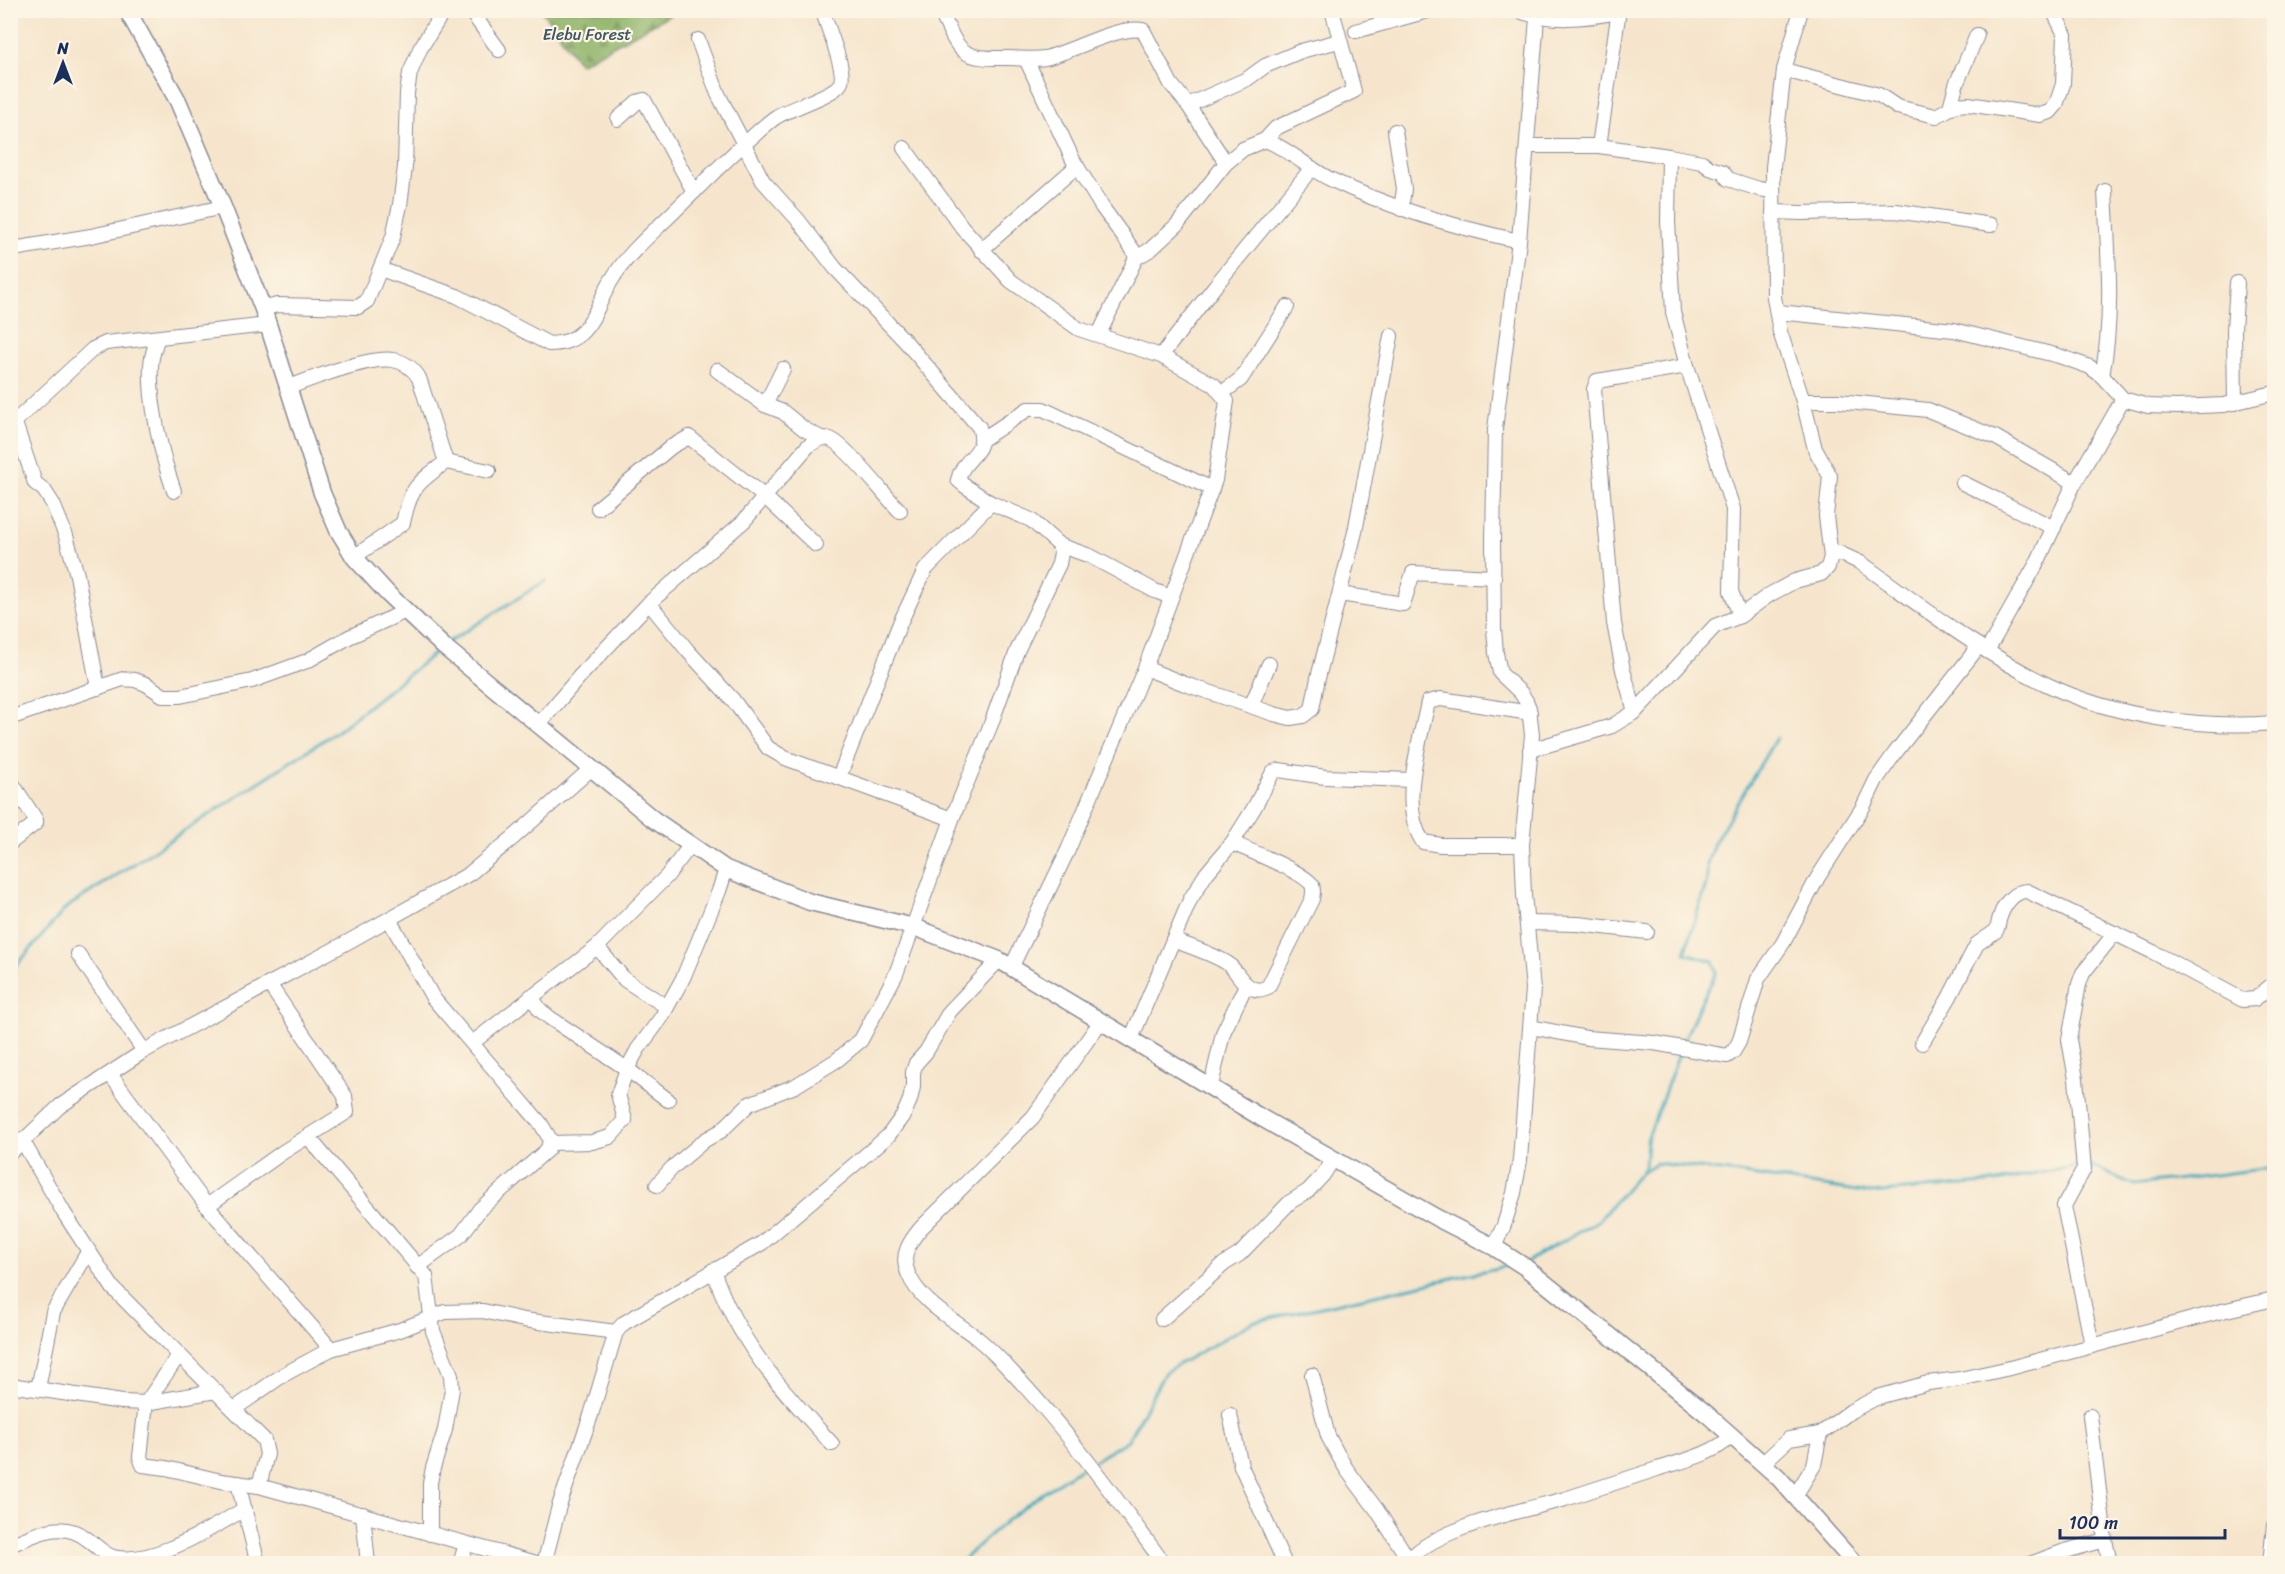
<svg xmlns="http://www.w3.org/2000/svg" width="2285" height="1574" font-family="Sriracha,sans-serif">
	<defs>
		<pattern id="forest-firs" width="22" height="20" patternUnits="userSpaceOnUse" patternTransform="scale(1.5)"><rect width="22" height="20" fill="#8db266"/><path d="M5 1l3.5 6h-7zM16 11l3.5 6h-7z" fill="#729157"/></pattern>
	</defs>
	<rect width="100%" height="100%" fill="#fcf5e5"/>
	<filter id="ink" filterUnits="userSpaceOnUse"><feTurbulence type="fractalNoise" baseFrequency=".0167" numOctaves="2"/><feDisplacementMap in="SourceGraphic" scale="12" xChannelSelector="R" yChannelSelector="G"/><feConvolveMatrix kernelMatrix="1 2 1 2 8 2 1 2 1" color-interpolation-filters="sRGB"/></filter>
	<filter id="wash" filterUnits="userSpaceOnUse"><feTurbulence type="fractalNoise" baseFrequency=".008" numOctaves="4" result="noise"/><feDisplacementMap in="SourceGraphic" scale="24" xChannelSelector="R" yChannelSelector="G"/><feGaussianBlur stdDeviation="1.35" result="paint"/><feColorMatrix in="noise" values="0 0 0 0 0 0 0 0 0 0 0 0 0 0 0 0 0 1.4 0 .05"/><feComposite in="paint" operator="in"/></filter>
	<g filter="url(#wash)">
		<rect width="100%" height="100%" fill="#f6e5cc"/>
		<polygon fill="url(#forest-firs)" stroke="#547062" stroke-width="1.5" points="542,11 677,11 580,64"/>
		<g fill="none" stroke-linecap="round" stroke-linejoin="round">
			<g stroke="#3fabbe" stroke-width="3">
				<polyline points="447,643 545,581"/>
				<polyline points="10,973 66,908 336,732 440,649"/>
				<polyline points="1682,1045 1700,1004 1717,972 1713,961 1685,953 1707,881 1707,864 1714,843 1776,738"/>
				<polyline points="2087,1164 2134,1185 2270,1168 2274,1158"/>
				<polyline points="1641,1172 1645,1166 1647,1140 1680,1051"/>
				<polyline points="1526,1262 1598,1221 1637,1176 1656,1163 1738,1173 1870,1193 1997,1182 2080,1165"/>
				<polyline points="1092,1462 1128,1440 1165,1372 1253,1322 1511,1265"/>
				<path d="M959,1564C996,1526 1040,1493 1086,1465"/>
			</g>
		</g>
	</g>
	<g filter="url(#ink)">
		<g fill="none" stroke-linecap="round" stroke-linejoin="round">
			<defs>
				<g id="minor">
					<polyline points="470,10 499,50"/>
					<path d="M940,10C960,53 959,59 1008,58C1020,58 1033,60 1045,58C1072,52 1118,25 1143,30L1171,84L1188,105L1226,163"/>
					<path d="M1515,10C1550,22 1584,19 1619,12"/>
					<polyline points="1801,10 1784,70 1773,167 1774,297 1780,332 1803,401 1815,449 1830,476 1826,516 1831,557"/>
					<polyline points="1356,31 1431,10"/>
					<polyline points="1026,59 1073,160 1102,207 1133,250 1136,258 1099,334"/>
					<polyline points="1784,70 1879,95 1897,107 1936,116 1956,105 1968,104 2040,115 2050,112 2056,105 2063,84 2065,35 2053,10"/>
					<polyline points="1188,105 1247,79 1265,66 1301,51 1339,41"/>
					<polyline points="1950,107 1956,85 1977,35"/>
					<polyline points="618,119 637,102 644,100 694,192"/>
					<polyline points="1395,131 1404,189 1401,209"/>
					<path d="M1265,140C1290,149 1308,169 1332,180C1392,209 1455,227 1519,241"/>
					<polyline points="1527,146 1599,146 1669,156 1702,162 1710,168 1723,172 1728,179 1759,189 1773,191"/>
					<polyline points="1599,146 1619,10"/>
					<polyline points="904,148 962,227 1011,281 1079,329 1161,356 1214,385 1227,401 1215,480 1145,668 1068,850 1012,966"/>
					<polyline points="1669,156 1668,222 1673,312 1687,366 1733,509 1731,591 1740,616"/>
					<polyline points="1773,212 1801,213 1896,211 1991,225"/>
					<polyline points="13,249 91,236 223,207"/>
					<polyline points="981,250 1077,166"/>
					<polyline points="1136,258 1151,249 1177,225 1226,163 1243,149 1265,140 1276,128 1354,91 1332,10"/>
					<path d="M380,269L457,296L549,344C591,344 594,309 611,281C624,259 641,243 659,226C690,197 719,165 751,138C759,131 767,123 776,117C790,108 834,95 840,84C848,72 826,27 823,10"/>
					<polyline points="263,309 277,305 358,307 367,301 393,237 400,205 405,167 407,93 410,73 420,49 444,10"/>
					<polyline points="1778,312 1954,330 2059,356 2090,367 2102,376 2123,399 2148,406 2177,407 2224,405 2274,393"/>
					<path d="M157,339C155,347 151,357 151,366C149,402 162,457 174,491"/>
					<polyline points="1161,356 1215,286 1312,168"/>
					<polyline points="717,370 765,405 783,412 804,429 821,438"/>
					<path d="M2102,376C2114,315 2108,253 2105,191"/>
					<path d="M287,388C310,379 371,356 393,360C405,362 413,368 419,378L446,462"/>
					<polyline points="1222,393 1241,379 1287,307"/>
					<polyline points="1803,401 1838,401 1928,410 1995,437 2075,483"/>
					<polyline points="2235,403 2234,330 2237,283"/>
					<polyline points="765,405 783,369"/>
					<polyline points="15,423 35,483 44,490 53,504 66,536 77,575 98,688"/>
					<polyline points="10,426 93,349 106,343 268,325"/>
					<polyline points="983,439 1028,409 1043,409 1212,489"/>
					<polyline points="1963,483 2054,528"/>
					<polyline points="598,508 671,447 689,437 765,497 816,545"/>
					<polyline points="1059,545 1090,556 1155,591 1171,597"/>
					<path d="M354,557L403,523C410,488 417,483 446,462L489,471"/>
					<polyline points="1340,594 1403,604 1413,573 1494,577"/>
					<polyline points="649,603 688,651 733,700 768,748 785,758 952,819"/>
					<polyline points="1987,651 2037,563 2073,486 2123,399"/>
					<polyline points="1145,668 1185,684 1274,714 1290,718 1303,716 1312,709 1318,678 1355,532 1391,336"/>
					<polyline points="1251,706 1269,664"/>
					<polyline points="1635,712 1623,670 1614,623 1594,389 1597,381 1687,366"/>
					<polyline points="10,718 123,679 135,680 146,684 164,696 180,696 252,681 307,661 349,637 406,611"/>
					<path d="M539,724L580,676L649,603L744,521L808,446C815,442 821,436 830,439C845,444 886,497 900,511"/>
					<path d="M1530,750L1612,726L1635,712L1715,626L1740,616L1769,595L1795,581L1821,574L1828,567L1831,557L1839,553L1861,563C1921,606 1981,653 2048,685C2115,717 2201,729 2274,723"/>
					<polyline points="839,777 900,623 925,570 991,503"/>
					<polyline points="10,780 36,820 36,823 10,843"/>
					<path d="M1522,845H1441L1423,842C1398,805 1420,743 1428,702L1441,699L1530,713"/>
					<polyline points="389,919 433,998 541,1124 550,1139 548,1149 480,1209 461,1235 417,1267"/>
					<polyline points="1527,923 1578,924 1647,932"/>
					<path d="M1173,940C1191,947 1211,953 1227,963C1236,969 1241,983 1250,987C1257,991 1261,990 1268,987L1312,899C1313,894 1314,890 1312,885C1304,872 1248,850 1232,843"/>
					<polyline points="597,947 625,980 667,1007"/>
					<polyline points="78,954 144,1051"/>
					<polyline points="531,996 540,1010 550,1018 627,1069 668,1100"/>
					<path d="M1101,1021L1033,1117L921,1228C910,1241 900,1255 908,1273C919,1302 954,1320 977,1338C989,1348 1000,1359 1010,1370C1067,1430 1115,1497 1164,1564"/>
					<polyline points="1531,1027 1587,1038 1654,1043 1727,1056 1733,1052 1739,1042 1758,979 1783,943 1818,877 1863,807 1876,780 1895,753 1979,646"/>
					<polyline points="1131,1039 1190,900 1206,874 1232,843 1254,808 1273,772 1279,770 1325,777 1411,780"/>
					<polyline points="472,1043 597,947 667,876 690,846"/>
					<path d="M1922,1043L1949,998L1977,944L1996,931C1999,926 1998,922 2000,917C2004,904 2014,891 2027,891L2153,952L2243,1000L2255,999L2274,983"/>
					<polyline points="110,1074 207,1206 331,1349"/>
					<polyline points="1211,1086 1223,1033 1246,985"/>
					<polyline points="309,1138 426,1276 433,1331 451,1375 452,1389 445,1430 433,1468 430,1483 430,1534"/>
					<polyline points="22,1140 64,1213 113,1288 264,1440 267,1454 259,1486"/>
					<polyline points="550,1143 592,1142 610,1137 625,1120 618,1094 627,1069 638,1049 661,1018 683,978 719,891 726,869"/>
					<polyline points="10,1153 60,1106 144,1051 346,943 469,874 514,837 592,768"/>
					<path d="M657,1185L672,1168L705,1140L721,1131L749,1104L795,1086L837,1060L861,1040L896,974L952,819L991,724L1017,651L1059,564L1061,553L1059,545L1031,520L991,503L965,486L958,480C963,456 989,454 979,427L905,341L835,268L799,221L763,181L718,94L698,40"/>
					<polyline points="207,1206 283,1152 347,1112 345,1096 269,984"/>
					<polyline points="1494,1247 1504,1225 1514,1193 1520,1160 1533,989 1524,895 1522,845 1532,735 1529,708 1526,701 1521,693 1500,673 1496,653 1494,629 1493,541 1495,429 1519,241 1537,18"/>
					<path d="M713,1270C739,1345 780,1387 832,1444"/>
					<polyline points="1162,1319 1224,1264 1240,1254 1290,1202 1308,1191 1323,1175 1333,1159"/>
					<polyline points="2092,1345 2064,1206 2084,1169 2076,1079 2069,1040 2079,984 2083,973 2115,933"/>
					<polyline points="179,1355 146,1403 140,1457 143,1465 166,1468 221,1481 259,1486 540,1564"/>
					<polyline points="1312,1375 1328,1436 1337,1453 1347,1470 1377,1510 1409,1560"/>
					<polyline points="10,1385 122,1402 146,1403 216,1391"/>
					<polyline points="38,1389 53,1312 88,1252"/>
					<polyline points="234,1409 283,1375 331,1349 400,1330 445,1312 483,1311 524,1320 616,1332"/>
					<polyline points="1230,1415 1241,1466 1285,1564"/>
					<polyline points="1762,1464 1789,1439 1820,1434 1851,1411 1878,1397 1928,1383 1960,1379 2010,1368 2222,1311 2274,1299"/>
					<polyline points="238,1483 258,1564"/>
					<polyline points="1795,1496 1814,1465 1820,1434"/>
					<polyline points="363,1514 368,1564"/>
					<polyline points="2105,1540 2110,1564"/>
					<path d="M10,1545C37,1534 62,1519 87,1539C96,1545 103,1554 113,1557C152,1567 212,1527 245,1509"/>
					<polyline points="10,1563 11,1564"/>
					<polyline points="460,1564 466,1544"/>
					<polyline points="544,1564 559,1506 591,1415 616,1332 624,1323 762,1243 888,1136 904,1114 910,1100 913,1087 913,1072 916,1063 926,1052 950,1011 999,960"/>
					<path d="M1407,1564C1426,1529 1527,1510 1565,1499C1596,1489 1627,1479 1657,1469C1683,1461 1712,1455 1732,1436"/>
					<polyline points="2030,1564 2062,1552 2105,1540 2090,1416"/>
					<polyline points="2270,1564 2274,1525"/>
				</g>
				<polyline id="major" points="127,10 178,101 223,207 263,309 322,493 338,530 354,557 388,594 443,646 653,819 726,869 810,902 914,927 999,960 1260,1117 1437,1218 1494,1247 1525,1267 1708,1415 1778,1477 1855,1564"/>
			</defs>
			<use href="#minor" stroke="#888a95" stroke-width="16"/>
			<use href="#major" stroke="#888a95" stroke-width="19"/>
			<use href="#minor" stroke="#fff" stroke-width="14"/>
			<use href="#major" stroke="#fff" stroke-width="16"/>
		</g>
	</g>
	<g text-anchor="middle" stroke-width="4.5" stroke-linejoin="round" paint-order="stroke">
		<g font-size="16" fill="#415764" stroke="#fcf5e5">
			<text x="587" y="40">Elebu Forest</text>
		</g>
	</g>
	<rect width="2285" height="1574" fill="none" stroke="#fcf5e5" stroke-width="36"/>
	<g transform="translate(63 63)" stroke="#fcf5e5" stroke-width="4.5" paint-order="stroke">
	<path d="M0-4.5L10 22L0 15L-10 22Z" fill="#1b2f5e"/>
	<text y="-9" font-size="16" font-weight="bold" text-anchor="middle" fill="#1b2f5e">N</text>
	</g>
	<path d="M2060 1529v9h165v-9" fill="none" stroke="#1b2f5e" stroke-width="3"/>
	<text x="2069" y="1529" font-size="18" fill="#1b2f5e" stroke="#fcf5e5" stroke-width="4.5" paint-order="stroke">100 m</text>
</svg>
